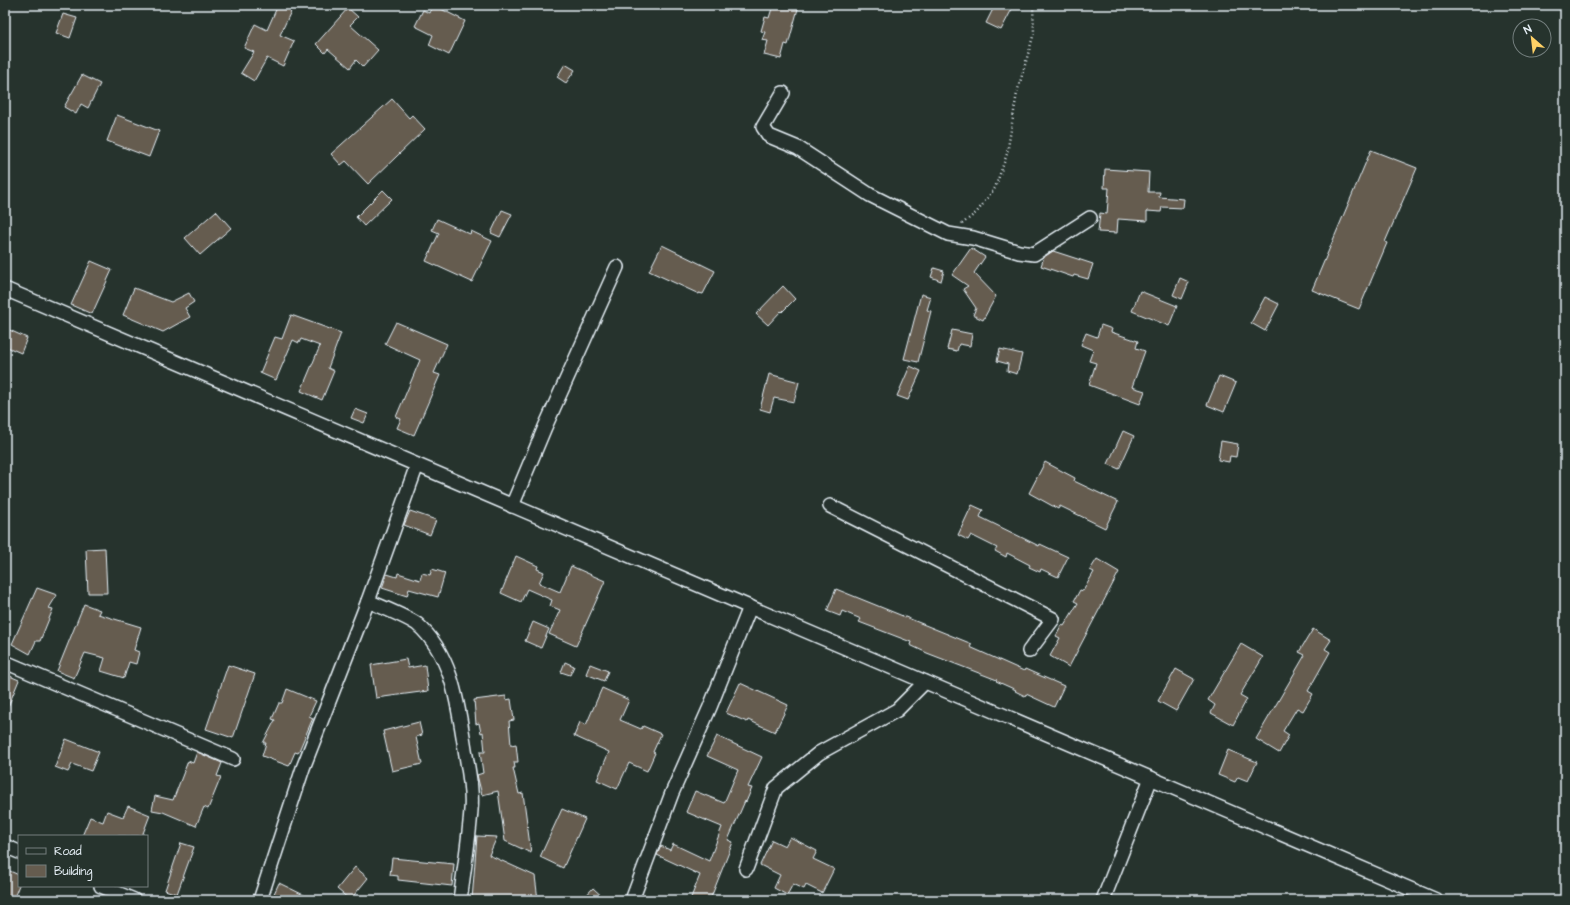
<svg xmlns="http://www.w3.org/2000/svg" width="1570" height="905" font-family="'Architects Daughter',sans-serif">
	<rect width="100%" height="100%" fill="#26332d"/>
	<filter id="ink" filterUnits="userSpaceOnUse"><feTurbulence type="fractalNoise" baseFrequency=".025" numOctaves="2"/><feDisplacementMap in="SourceGraphic" scale="8" xChannelSelector="R" yChannelSelector="G"/><feConvolveMatrix kernelMatrix="1 2 1 2 8 2 1 2 1" color-interpolation-filters="sRGB"/></filter>
	<g filter="url(#ink)">
		<g fill="#655c4f" stroke="#e8f1f8">
			<polygon points="278,5 283,5 292,9 280,35 294,41 283,66 267,58 254,81 241,73 254,52 244,48 255,24 267,30"/>
			<polygon points="433,5 465,21 449,55 429,45 433,35 415,26 423,10 429,13"/>
			<polygon points="773,5 799,5 788,45 785,44 781,59 764,55 768,41 762,40 765,32 761,31 765,17 769,18"/>
			<polygon points="995,5 1003,5 1012,9 1001,30 986,23"/>
			<polygon points="348,8 358,17 350,25 378,50 363,67 356,60 350,68 328,49 325,53 316,44"/>
			<polygon points="63,14 77,18 70,38 56,33"/>
			<polygon points="565,64 575,70 566,83 557,77"/>
			<polygon points="82,75 100,84 88,108 81,104 76,114 64,107"/>
			<polygon points="392,99 409,118 412,115 425,129 368,184 346,161 341,165 331,154"/>
			<polygon points="117,115 159,131 149,157 107,141"/>
			<polygon points="1371,150 1417,168 1385,242 1387,243 1359,309 1312,290"/>
			<polygon points="1105,169 1149,172 1148,192 1160,192 1159,197 1184,199 1183,208 1162,207 1161,212 1147,211 1147,221 1118,219 1117,233 1098,232 1100,213 1107,214 1109,188 1104,188"/>
			<polygon points="383,190 392,199 364,226 356,217"/>
			<polygon points="502,210 512,214 500,237 491,233"/>
			<polygon points="216,211 231,228 200,255 185,238"/>
			<polygon points="437,219 470,234 471,231 492,241 472,282 426,261 439,233 432,230"/>
			<polygon points="662,245 715,271 703,294 699,293 699,294 649,271"/>
			<polygon points="971,248 985,257 974,273 996,296 983,320 973,315 976,308 963,289 968,286 952,275"/>
			<polygon points="1053,251 1093,264 1088,279 1074,275 1073,277 1041,266 1044,257"/>
			<polygon points="91,261 112,270 92,314 71,305"/>
			<polygon points="934,268 944,271 941,281 931,277"/>
			<polygon points="1180,278 1189,282 1182,299 1173,295"/>
			<polygon points="783,286 795,299 782,312 781,311 768,325 756,314"/>
			<polygon points="134,288 171,302 189,293 194,302 185,308 190,317 163,332 123,315"/>
			<polygon points="1140,291 1177,306 1169,326 1132,311"/>
			<polygon points="921,294 931,297 927,310 931,311 918,362 904,359"/>
			<polygon points="1265,297 1279,304 1265,331 1251,323"/>
			<polygon points="291,315 341,333 328,368 334,371 322,400 301,391 320,346 301,339 299,343 293,340 276,380 260,373 275,337 282,339"/>
			<polygon points="396,322 447,344 434,373 440,375 414,435 397,428 401,419 396,417 420,360 385,344"/>
			<polygon points="1101,325 1112,329 1111,332 1138,341 1136,348 1145,351 1132,387 1145,391 1140,404 1089,385 1096,363 1089,361 1093,350 1081,345 1086,333 1097,337"/>
			<polygon points="5,328 27,338 21,353 5,346"/>
			<polygon points="952,330 972,334 970,346 959,344 957,351 947,349"/>
			<polygon points="1000,349 1022,354 1017,374 1007,371 1008,364 997,361"/>
			<polygon points="910,366 921,371 908,400 897,396"/>
			<polygon points="769,374 799,382 794,402 774,398 770,412 760,409"/>
			<polygon points="1219,376 1236,383 1224,412 1207,405"/>
			<polygon points="355,409 368,414 364,423 351,418"/>
			<polygon points="1123,431 1134,436 1119,469 1108,464"/>
			<polygon points="1221,441 1238,444 1236,457 1230,456 1229,462 1218,460"/>
			<polygon points="1045,462 1075,478 1074,481 1118,502 1105,528 1060,506 1058,509 1029,493"/>
			<polygon points="972,505 983,510 980,517 1039,546 1040,544 1068,557 1058,577 1041,569 1040,572 1029,567 1030,565 1007,553 1006,557 995,551 997,548 971,535 968,540 958,535"/>
			<polygon points="410,511 436,520 430,535 404,525"/>
			<polygon points="105,548 107,593 88,593 86,549"/>
			<polygon points="516,556 538,566 537,569 544,572 539,583 560,592 571,566 605,581 576,646 549,634 560,610 550,606 552,600 527,589 521,602 501,593"/>
			<polygon points="1097,559 1119,572 1069,667 1050,656 1060,638 1056,636 1062,625 1064,626 1078,603 1074,601 1080,590 1083,591 1094,572 1090,570"/>
			<polygon points="432,569 445,573 438,597 409,589 407,596 382,588 387,574 397,577 398,573 420,580 422,573 430,575"/>
			<polygon points="37,588 57,595 49,608 53,609 40,641 36,641 30,654 12,644"/>
			<polygon points="836,589 972,644 970,647 1024,671 1025,669 1064,686 1054,707 1026,694 1025,696 1015,691 1016,690 996,681 997,680 927,653 910,645 911,642 859,622 861,619 842,611 840,616 827,611"/>
			<polygon points="84,604 100,610 98,614 141,627 134,650 139,652 136,664 129,662 124,678 101,671 105,658 85,653 74,678 57,671"/>
			<polygon points="533,622 549,629 541,648 525,641"/>
			<polygon points="1313,629 1331,640 1325,649 1330,652 1308,691 1313,694 1303,711 1297,708 1283,731 1289,735 1279,753 1256,739 1305,655 1299,652"/>
			<polygon points="1241,644 1263,657 1240,695 1247,699 1233,725 1211,713 1215,705 1208,700"/>
			<polygon points="406,659 408,668 425,665 428,691 376,698 371,665"/>
			<polygon points="565,662 574,666 570,675 561,672"/>
			<polygon points="590,664 608,671 604,681 586,674"/>
			<polygon points="228,665 255,674 233,738 206,729"/>
			<polygon points="1176,669 1194,679 1176,711 1158,701"/>
			<polygon points="5,674 19,680 5,714"/>
			<polygon points="740,683 788,705 775,732 748,720 747,722 726,713"/>
			<polygon points="602,688 629,700 620,720 641,729 643,726 661,734 653,752 655,753 647,771 629,763 617,789 597,780 609,752 574,736 580,722 586,725"/>
			<polygon points="287,689 316,701 309,716 313,718 298,753 295,752 289,766 262,756 266,743 263,743 275,720 272,719 279,703 282,703"/>
			<polygon points="506,696 506,700 511,699 514,720 509,721 511,745 516,744 518,762 514,762 515,768 513,768 519,794 523,793 531,853 505,841 498,791 482,795 477,775 483,773 480,752 485,752 483,732 481,733 479,723 476,724 474,700"/>
			<polygon points="419,722 422,735 416,737 422,764 392,771 383,731"/>
			<polygon points="717,736 762,757 748,787 752,788 746,802 745,801 728,840 733,842 710,900 690,900 700,875 657,855 661,846 670,850 673,844 709,861 722,827 686,812 695,791 724,803 738,770 707,756"/>
			<polygon points="66,739 99,752 91,771 72,764 68,772 55,767"/>
			<polygon points="1228,750 1257,762 1248,781 1238,777 1235,782 1218,775"/>
			<polygon points="197,752 222,763 217,776 221,777 208,809 204,807 196,826 163,812 152,810 155,796 173,800 188,761 193,763"/>
			<polygon points="128,806 150,815 142,836 82,836 90,817 103,822 107,811 123,817"/>
			<polygon points="562,809 585,819 563,868 540,857"/>
			<polygon points="477,836 497,837 489,855 535,876 538,900 472,900"/>
			<polygon points="790,837 817,851 813,859 834,869 822,893 806,885 804,889 793,884 787,895 774,888 780,875 760,865 772,840 785,846"/>
			<polygon points="181,843 194,847 177,894 165,890"/>
			<polygon points="392,858 454,864 452,886 398,880 398,876 390,875"/>
			<polygon points="355,867 368,878 350,900 337,889"/>
			<polygon points="5,869 19,875 19,885 13,900 5,900"/>
			<polygon points="279,883 314,900 271,900"/>
			<polygon points="593,888 606,900 582,900"/>
		</g>
		<g fill="none" stroke-linecap="round" stroke-linejoin="round">
			<defs>
				<g id="minor">
					<polyline points="783,93 763,127 769,136 798,148 870,195 948,234 973,238 1019,252 1034,254 1090,218"/>
					<polyline points="5,289 1436,900"/>
					<polyline points="512,506 545,427 617,267"/>
					<polyline points="830,506 1053,619 1029,651"/>
					<path d="M368,601C380,606 407,617 417,624C453,655 458,706 465,749C468,769 473,790 471,810C469,840 464,870 460,900"/>
					<polyline points="5,662 233,759"/>
					<polyline points="5,846 19,852"/>
					<polyline points="746,869 776,788 819,753 897,710 925,682"/>
					<polyline points="101,886 134,900"/>
					<polyline points="260,900 303,768 368,601 417,465"/>
					<polyline points="632,900 672,793 710,707 750,607"/>
					<polyline points="1103,900 1151,778"/>
				</g>
			</defs>
			<use href="#minor" stroke="#e8f1f8" stroke-width="16"/>
			<polyline stroke="#e8f1f8" stroke-width="2.5" stroke-dasharray="1 3" stroke-linecap="butt" points="962,224 977,212 995,188 1007,154 1017,93 1034,33 1033,5"/>
			<use href="#minor" stroke="#26332d" stroke-width="13"/>
		</g>
	</g>
	<rect width="1570" height="905" fill="none" stroke="#26332d" stroke-width="20"/>
	<rect x="10" y="10" width="1550" height="885" fill="none" stroke="#e8f1f8" stroke-width="1.5" filter="url(#ink)"/>
	<rect x="18" y="835" width="130" height="52" fill="#26332d" stroke="#747f7e"/>
	<rect x="26" y="848" width="20" height="6" fill="#26332d" stroke="#747f7e"/>
	<text x="54" y="855" font-size="12" fill="#e8f1f8">Road</text>
	<rect x="26" y="865" width="20" height="12" fill="#655c4f" stroke="#747f7e"/>
	<text x="54" y="875" font-size="12" fill="#e8f1f8">Building</text>
	<g transform="translate(1532 38) rotate(332)"><circle r="19" fill="#26332d" stroke="#747f7e"/>
	<path d="M0-3L7 15L0 10L-7 15Z" fill="#ffd166"/>
	<text y="-6" font-size="11" font-weight="bold" text-anchor="middle" fill="#e8f1f8">N</text>
	</g>
</svg>
